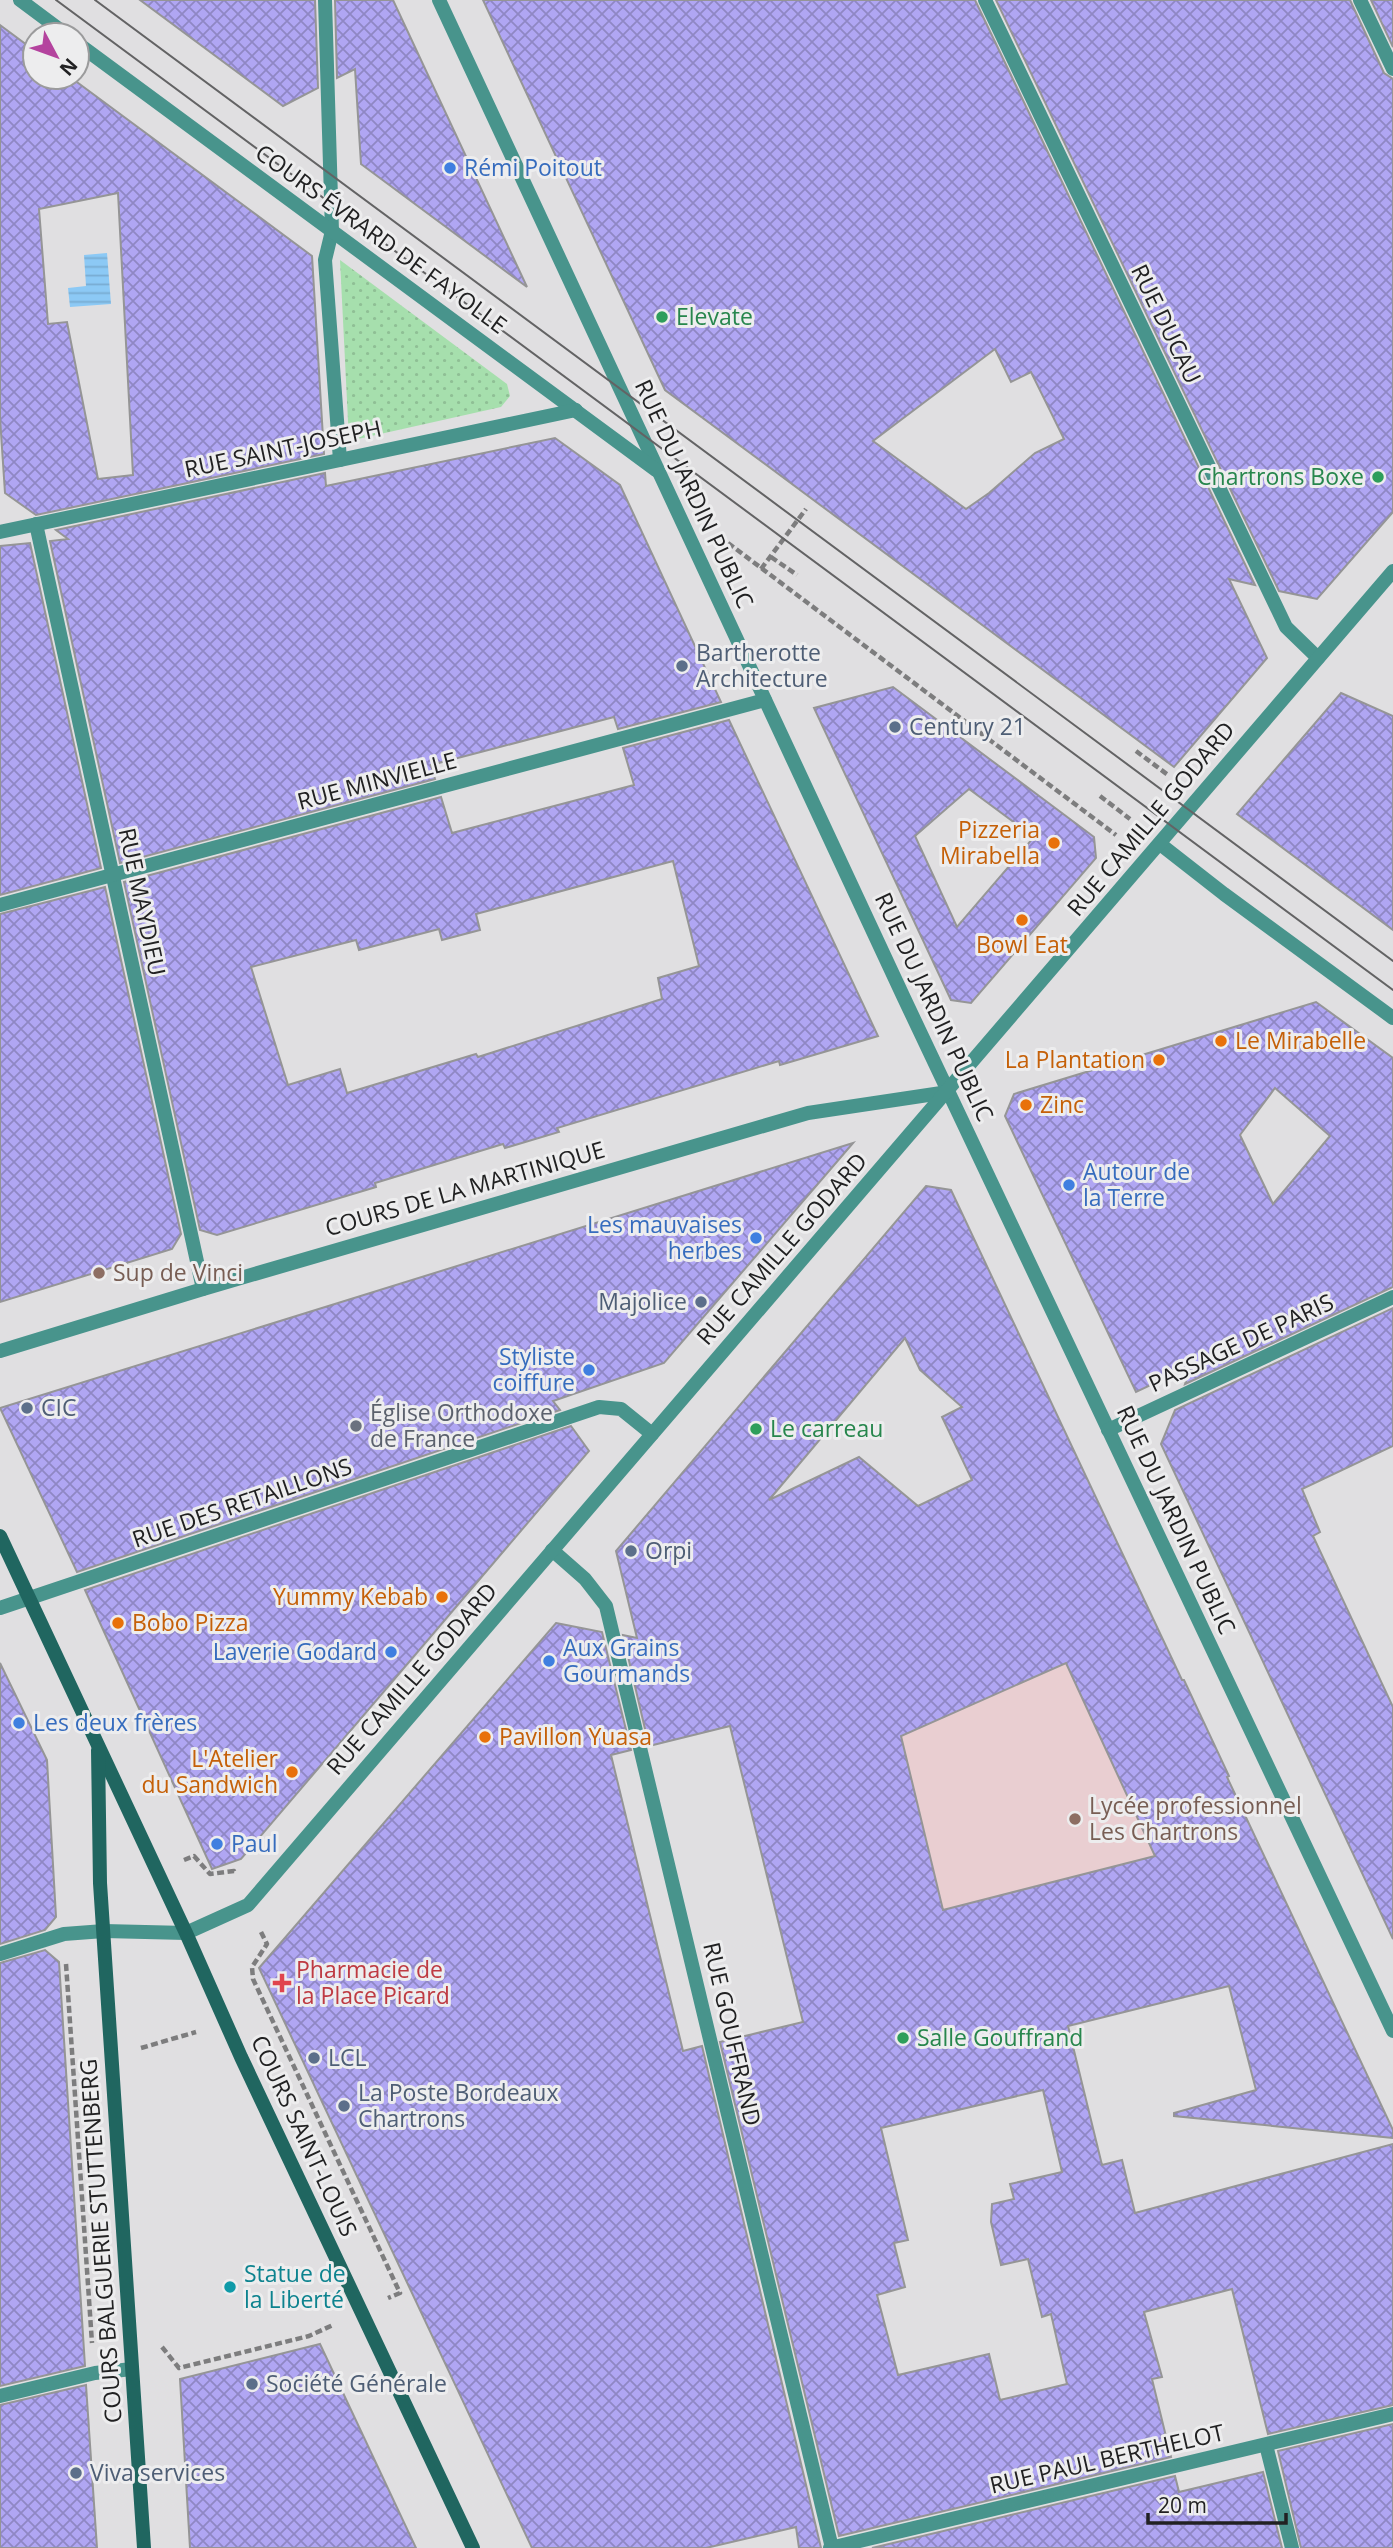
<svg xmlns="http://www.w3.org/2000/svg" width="1393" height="2548" font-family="'Open Sans',sans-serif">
	<defs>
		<pattern id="grass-dots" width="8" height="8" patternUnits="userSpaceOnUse" patternTransform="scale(1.75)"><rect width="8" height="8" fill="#a6dfad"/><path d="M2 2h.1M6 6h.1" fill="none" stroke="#8fbf95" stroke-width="1.8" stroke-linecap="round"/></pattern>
		<pattern id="water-rules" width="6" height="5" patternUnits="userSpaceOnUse" patternTransform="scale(1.75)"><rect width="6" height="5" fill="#8cc9f5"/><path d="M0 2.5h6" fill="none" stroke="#78acd2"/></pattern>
		<pattern id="building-cross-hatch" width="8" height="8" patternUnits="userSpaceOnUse" patternTransform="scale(1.75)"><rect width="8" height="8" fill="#b0a6f3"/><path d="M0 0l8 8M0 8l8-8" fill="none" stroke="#8f87c4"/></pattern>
	</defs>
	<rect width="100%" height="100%" fill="#e0dfe1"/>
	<polygon fill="#e9ced1" points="1121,1551 1288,1906 962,1985 930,1926 897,1724"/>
	<polygon fill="url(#grass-dots)" points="340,260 507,384 510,396 501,407 349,441"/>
	<polygon fill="url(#water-rules)" points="107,253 111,304 70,307 68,288 86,286 84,255"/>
	<g fill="url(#building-cross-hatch)" stroke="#959596" stroke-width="2" fill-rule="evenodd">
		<polygon points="140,0 315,0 318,88 283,106"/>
		<polygon points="335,0 393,0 527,287 361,164 355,69 337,78"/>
		<path d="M483,0H975L1255,585L1229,579L1267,658L1174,767L665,390ZM995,349L1011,382L1031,372L1064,439L1035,453L989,493L966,509L873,441Z"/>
		<polygon points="996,0 1350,0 1384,73 1393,79 1393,512 1317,599 1279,591"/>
		<polygon points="1371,0 1393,0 1393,47"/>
		<path d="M0,25L35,51V77H70L312,256L324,454L36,515L5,493L0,418ZM118,193L133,475L98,479L67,322L48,324L39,209Z"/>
		<polygon points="555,438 620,485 721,702 618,729 614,717 496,748 431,765 435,779 120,863 50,541 68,539 56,530 325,473 326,486"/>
		<polygon points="30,543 101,868 0,895 0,546"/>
		<path d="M893,687L1094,837L1096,858L971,1003L951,1000L814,708ZM969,789L1034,837L957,927L915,836Z"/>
		<polygon points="1341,693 1393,716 1393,930 1237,814"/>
		<path d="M729,720L878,1036L780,1065L779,1061L557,1128L559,1132L505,1148L503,1144L375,1183L376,1187L217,1235L200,1230L124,882L441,797L452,833L539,810L634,785L623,748ZM673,861L699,966L658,978L662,999L478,1057L476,1054L347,1093L340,1069L288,1085L251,967L356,940L359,950L439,929L442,940L480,930L476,914Z"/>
		<polygon points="105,887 181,1234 172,1249 0,1302 0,914"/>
		<path d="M1316,1002L1393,1058V1287L1185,1384L1191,1366L1136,1392L1005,1116L1014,1094ZM1275,1088L1330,1136L1273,1204L1240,1135Z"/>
		<polygon points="853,1143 664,1363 553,1401 560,1410 77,1572 0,1408"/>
		<path d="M926,1186L951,1190L1182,1680H1184L1229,1776L1227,1777L1393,2130V2138L1174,2116V2113L1256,2090L1229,1986L1068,2026L1102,2165L1122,2160L1135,2213L1393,2144V2405L1268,2434L1232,2289L1144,2312L1162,2377L1152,2379L1171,2457L839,2536L720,2042L803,2022L730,1726L649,1746L623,1635L637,1638L616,1551ZM905,1338L920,1370L962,1407L942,1417L972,1480L918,1506L859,1457L769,1500ZM1066,1663L1155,1856L943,1910L901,1736ZM1043,2090L1062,2172L1010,2184L1014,2199L992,2204L991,2222L1001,2265L1028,2259L1042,2317L1051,2314L1067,2384L1000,2400L989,2354L898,2375L877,2295L905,2287L894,2243L908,2240L881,2128Z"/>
		<polygon points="1393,1308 1393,1446 1302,1489 1320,1532 1313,1536 1393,1707 1393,1939 1161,1444 1175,1410"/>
		<polygon points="571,1426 589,1451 241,1859 212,1869 85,1590"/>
		<polygon points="556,1623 602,1632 631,1750 611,1755 683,2051 702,2046 821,2548 799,2548 796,2527 706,2548 532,2548 259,1968"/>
		<polygon points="0,1663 47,1760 56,1917 45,1930 0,1944"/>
		<polygon points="45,1950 59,1962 85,2366 0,2386 0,1963"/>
		<polygon points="320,2344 416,2548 190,2548 180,2379"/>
		<polygon points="86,2385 97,2548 0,2548 0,2405"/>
		<polygon points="1393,2424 1393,2548 1301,2548 1278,2451"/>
		<polygon points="1263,2472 1282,2548 872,2548 1175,2476 1179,2492"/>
	</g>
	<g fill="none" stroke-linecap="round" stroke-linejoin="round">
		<g stroke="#7d7d7e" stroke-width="4.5" stroke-dasharray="7 3.5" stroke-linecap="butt">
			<polyline points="728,543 1116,835"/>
			<polyline points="771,557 797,575"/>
			<polyline points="761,569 806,509"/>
			<polyline points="1136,751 1168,775"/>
			<polyline points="1100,796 1130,819"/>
			<polyline points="184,1860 194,1856 210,1874 234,1871 235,1873"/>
			<polyline points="261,1932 267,1944 252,1967 253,1979 400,2293 388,2298"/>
			<polyline points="66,1964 92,2343"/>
			<polyline points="141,2048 196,2032"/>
			<polyline points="162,2347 179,2368 309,2336 333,2325"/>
		</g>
		<polyline stroke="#48948c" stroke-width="14" points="332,231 325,260 340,460"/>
		<g stroke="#48948c" stroke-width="14">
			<polyline points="20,0 67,35"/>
			<polyline points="325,0 332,231"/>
			<polyline points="439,0 904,998 1393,2031"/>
			<polyline points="985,0 1286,627 1318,658"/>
			<polyline points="1360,0 1393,69"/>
			<polyline points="77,43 656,470"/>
			<polyline points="36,524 203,1289"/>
			<polyline points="0,532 576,410"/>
			<polyline points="1160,844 1224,894 1393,1018"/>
			<polyline points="0,905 765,700"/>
			<polyline points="1108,1430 1393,1297"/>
			<polyline points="552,1550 585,1579 606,1606 832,2548"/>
			<polyline points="0,1608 599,1407 621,1409 652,1434"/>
			<polyline points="0,1954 64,1934 104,1931"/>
			<polyline points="0,2396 95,2373 132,2369"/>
			<polyline points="1266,2445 1292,2548"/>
			<polyline points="830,2548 1393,2414"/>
		</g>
		<g stroke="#48948c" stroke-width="14">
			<polyline points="0,1351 203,1289 808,1113 948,1092"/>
			<polyline points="104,1931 186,1933 248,1905 1393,571"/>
		</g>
		<g stroke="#206660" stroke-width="14">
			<polyline points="0,1536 186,1933 241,2057 473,2548"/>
			<polyline points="98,1750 100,1883 144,2548"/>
		</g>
		<g stroke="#636364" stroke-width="2">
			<polyline points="56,0 1393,990"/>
			<polyline points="95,0 1393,961"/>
		</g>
	</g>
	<g fill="#3f7fe0" stroke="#ededee" stroke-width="2.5">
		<circle cx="450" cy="168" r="7"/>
		<circle cx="1069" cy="1185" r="7"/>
		<circle cx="756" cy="1238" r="7"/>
		<circle cx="589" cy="1370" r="7"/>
		<circle cx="391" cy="1652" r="7"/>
		<circle cx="549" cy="1661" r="7"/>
		<circle cx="19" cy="1723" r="7"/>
		<circle cx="217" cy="1844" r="7"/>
	</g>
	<g fill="#2e9e5b" stroke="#ededee" stroke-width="2.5">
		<circle cx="662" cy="317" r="7"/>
		<circle cx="1378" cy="477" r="7"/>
		<circle cx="756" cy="1429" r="7"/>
		<circle cx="903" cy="2038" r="7"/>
	</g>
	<g fill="#5c6f8a" stroke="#ededee" stroke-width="2.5">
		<circle cx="682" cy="666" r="7"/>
		<circle cx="895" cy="727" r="7"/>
		<circle cx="701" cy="1302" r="7"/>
		<circle cx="27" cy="1408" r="7"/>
		<circle cx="631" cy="1551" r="7"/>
		<circle cx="314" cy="2058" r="7"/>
		<circle cx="344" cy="2106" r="7"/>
		<circle cx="252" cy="2384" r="7"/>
		<circle cx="76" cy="2473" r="7"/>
	</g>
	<g fill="#e8710a" stroke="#ededee" stroke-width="2.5">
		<circle cx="1054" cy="843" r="7"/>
		<circle cx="1022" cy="920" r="7"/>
		<circle cx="1221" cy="1041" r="7"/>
		<circle cx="1159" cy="1060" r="7"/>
		<circle cx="1026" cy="1105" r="7"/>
		<circle cx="442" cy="1597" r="7"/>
		<circle cx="118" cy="1623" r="7"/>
		<circle cx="485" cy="1737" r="7"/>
		<circle cx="292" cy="1772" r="7"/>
	</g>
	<g fill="#8d6e63" stroke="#ededee" stroke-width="2.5">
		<circle cx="99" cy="1273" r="7"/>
		<circle cx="1075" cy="1819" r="7"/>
	</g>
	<circle fill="#6b7280" stroke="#ededee" stroke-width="2.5" cx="356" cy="1426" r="7"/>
	<path fill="#e0444e" stroke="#ededee" stroke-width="2.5" d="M278.5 1972.5h7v7h7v7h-7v7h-7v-7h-7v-7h7z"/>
	<circle fill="#0f9aa8" stroke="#ededee" stroke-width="2.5" cx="230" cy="2287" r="7"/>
	<g text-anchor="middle" stroke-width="6" stroke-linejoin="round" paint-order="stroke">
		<g font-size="23" fill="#366cbe" stroke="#ededee" text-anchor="start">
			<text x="464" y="176">Rémi Poitout</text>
			<text x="1083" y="1180">Autour de<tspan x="1083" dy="26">la Terre</tspan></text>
			<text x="742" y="1233" text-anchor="end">Les mauvaises<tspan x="742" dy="26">herbes</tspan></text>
			<text x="575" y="1365" text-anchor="end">Styliste<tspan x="575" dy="26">coiffure</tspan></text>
			<text x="563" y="1656">Aux Grains<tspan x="563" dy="26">Gourmands</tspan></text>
			<text x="377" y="1660" text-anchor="end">Laverie Godard</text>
			<text x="33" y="1731">Les deux frères</text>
			<text x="231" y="1852">Paul</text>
		</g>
		<g font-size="23" fill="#212122" stroke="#ededee">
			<text transform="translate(381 239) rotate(36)" y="8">COURS ÉVRARD DE FAYOLLE</text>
			<text transform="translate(1166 324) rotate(64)" y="8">RUE DUCAU</text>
			<text transform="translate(283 449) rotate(-12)" y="8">RUE SAINT-JOSEPH</text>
			<text transform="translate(694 494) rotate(65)" y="8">RUE DU JARDIN PUBLIC</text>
			<text transform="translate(377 781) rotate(-15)" y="8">RUE MINVIELLE</text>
			<text transform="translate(1151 819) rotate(-50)" y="8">RUE CAMILLE GODARD</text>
			<text transform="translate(142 902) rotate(78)" y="8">RUE MAYDIEU</text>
			<text transform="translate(934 1007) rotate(65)" y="8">RUE DU JARDIN PUBLIC</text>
			<text transform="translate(465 1189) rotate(-16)" y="8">COURS DE LA MARTINIQUE</text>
			<text transform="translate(782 1249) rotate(-49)" y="8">RUE CAMILLE GODARD</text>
			<text transform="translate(1241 1343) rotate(-25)" y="8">PASSAGE DE PARIS</text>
			<text transform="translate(242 1503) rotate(-19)" y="8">RUE DES RETAILLONS</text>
			<text transform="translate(1176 1520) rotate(65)" y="8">RUE DU JARDIN PUBLIC</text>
			<text transform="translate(412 1679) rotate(-49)" y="8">RUE CAMILLE GODARD</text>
			<text transform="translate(732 2034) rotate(77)" y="8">RUE GOUFFRAND</text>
			<text transform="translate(304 2136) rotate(65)" y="8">COURS SAINT-LOUIS</text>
			<text transform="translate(101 2241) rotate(-94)" y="8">COURS BALGUERIE STUTTENBERG</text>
			<text transform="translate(1107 2459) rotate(-13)" y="8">RUE PAUL BERTHELOT</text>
		</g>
		<g font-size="23" fill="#27864d" stroke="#ededee" text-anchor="start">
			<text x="676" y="325">Elevate</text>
			<text x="1364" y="485" text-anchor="end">Chartrons Boxe</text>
			<text x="770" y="1437">Le carreau</text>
			<text x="917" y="2046">Salle Gouffrand</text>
		</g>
		<g font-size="23" fill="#4e5e75" stroke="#ededee" text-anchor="start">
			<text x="696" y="661">Bartherotte<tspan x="696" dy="26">Architecture</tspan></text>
			<text x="909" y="735">Century 21</text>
			<text x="687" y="1310" text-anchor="end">Majolice</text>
			<text x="41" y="1416">CIC</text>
			<text x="645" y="1559">Orpi</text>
			<text x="328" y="2066">LCL</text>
			<text x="358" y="2101">La Poste Bordeaux<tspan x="358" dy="26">Chartrons</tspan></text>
			<text x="266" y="2392">Société Générale</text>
			<text x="90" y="2481">Viva services</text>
		</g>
		<g font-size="23" fill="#c56008" stroke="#ededee" text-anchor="end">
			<text x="1040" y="838">Pizzeria<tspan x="1040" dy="26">Mirabella</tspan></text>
			<text x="1022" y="953" text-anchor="middle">Bowl Eat</text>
			<text x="1235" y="1049" text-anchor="start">Le Mirabelle</text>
			<text x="1145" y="1068">La Plantation</text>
			<text x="1040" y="1113" text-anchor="start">Zinc</text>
			<text x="428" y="1605">Yummy Kebab</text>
			<text x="132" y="1631" text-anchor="start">Bobo Pizza</text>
			<text x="499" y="1745" text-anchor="start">Pavillon Yuasa</text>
			<text x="278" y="1767">L'Atelier<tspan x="278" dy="26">du Sandwich</tspan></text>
		</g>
		<g font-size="23" fill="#785e54" stroke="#ededee" text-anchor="start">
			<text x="113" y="1281">Sup de Vinci</text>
			<text x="1089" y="1814">Lycée professionnel<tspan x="1089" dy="26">Les Chartrons</tspan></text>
		</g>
		<g font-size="23" fill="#5b616d" stroke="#ededee" text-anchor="start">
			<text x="370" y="1421">Église Orthodoxe<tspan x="370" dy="26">de France</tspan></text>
		</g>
		<g font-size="23" fill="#be3a42" stroke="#ededee" text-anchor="start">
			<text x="296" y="1978">Pharmacie de<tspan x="296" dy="26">la Place Picard</tspan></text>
		</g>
		<g font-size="23" fill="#0d838f" stroke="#ededee" text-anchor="start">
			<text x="244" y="2282">Statue de<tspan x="244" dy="26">la Liberté</tspan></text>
		</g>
	</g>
	<g transform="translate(56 56) rotate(131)"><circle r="33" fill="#ededee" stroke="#9b9b9c" stroke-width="2"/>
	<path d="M0-5L12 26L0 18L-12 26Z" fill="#b4439e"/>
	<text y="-10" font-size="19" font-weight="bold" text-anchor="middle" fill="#212122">N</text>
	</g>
	<path d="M1148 2513v10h138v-10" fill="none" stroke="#212122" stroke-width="3.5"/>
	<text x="1158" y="2513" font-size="21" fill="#212122" stroke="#ededee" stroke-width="5" paint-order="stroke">20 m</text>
</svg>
